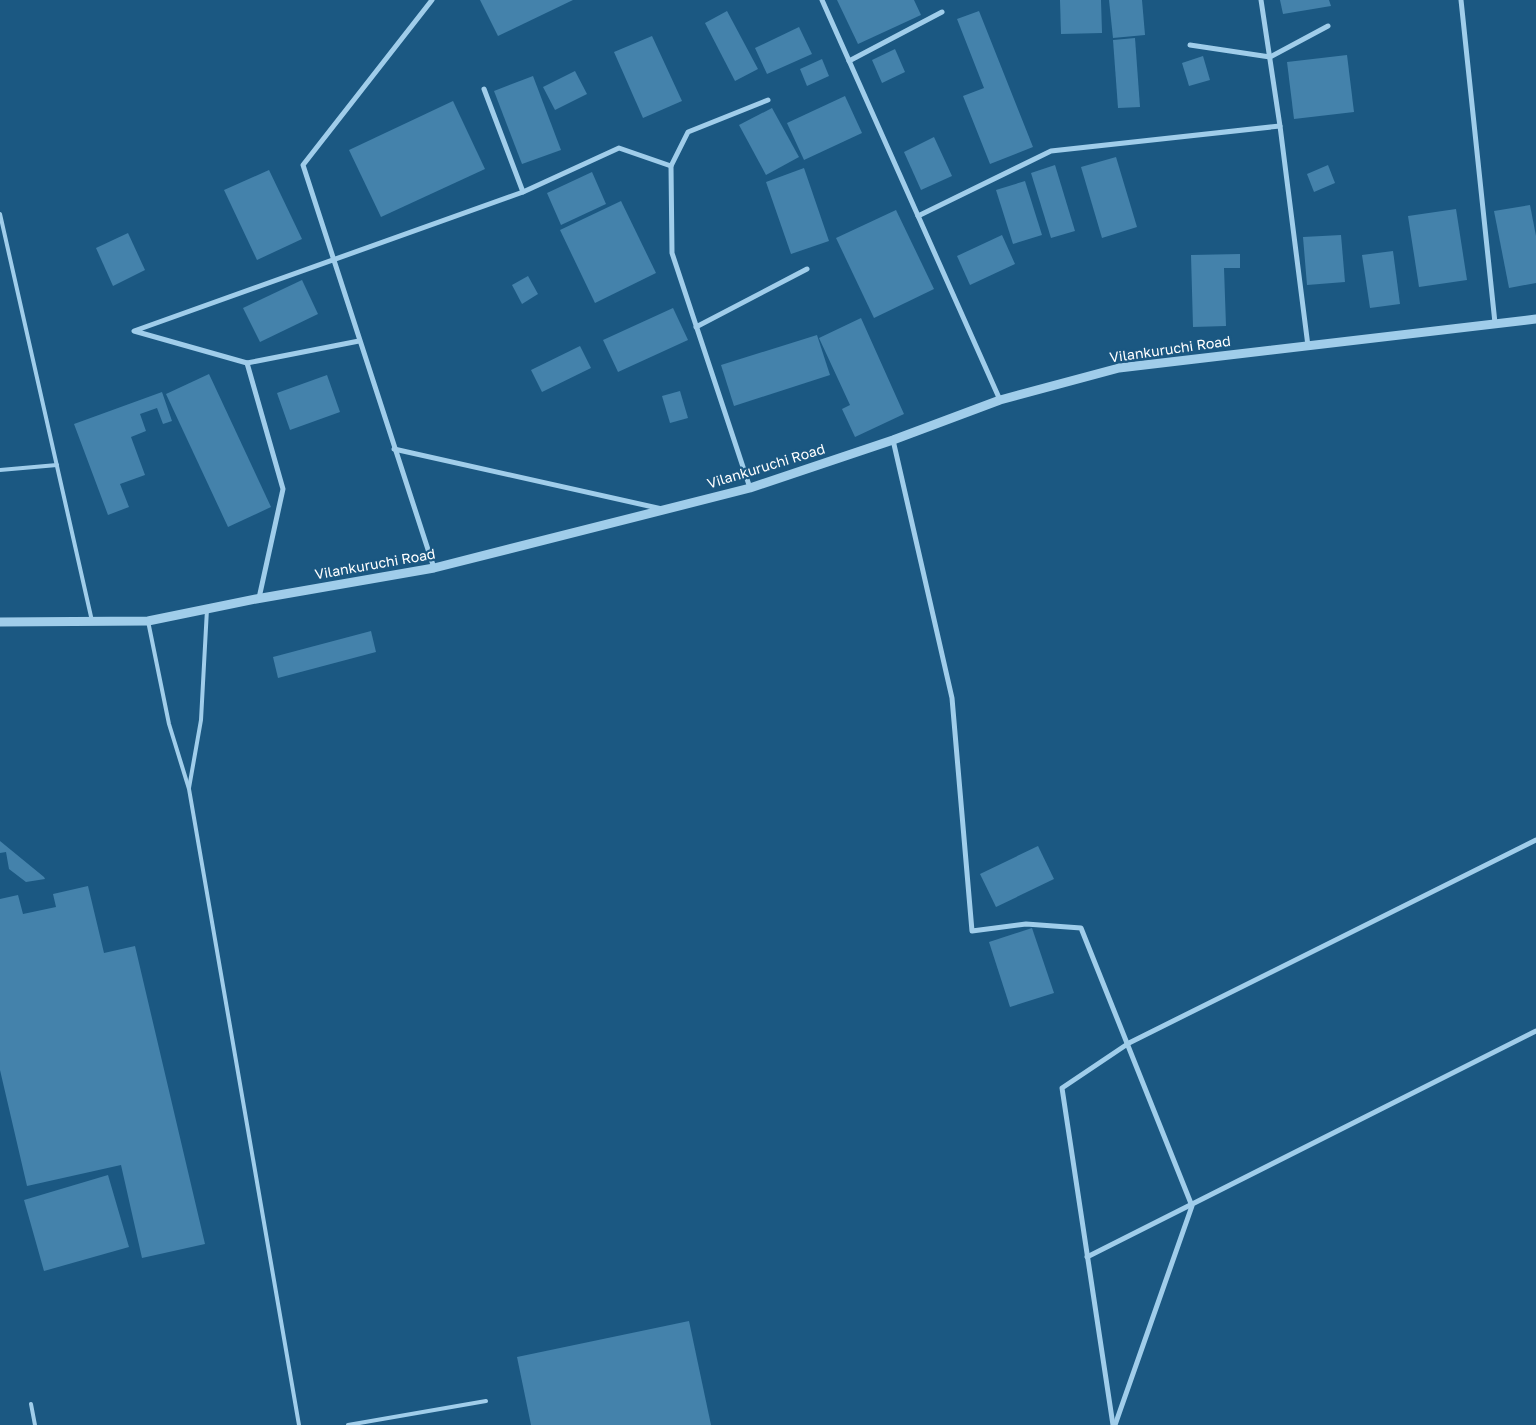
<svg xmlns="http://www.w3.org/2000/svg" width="1536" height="1425" font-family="'Golos Text',sans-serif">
	<rect width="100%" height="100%" fill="#1b5882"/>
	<g fill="#4482ab">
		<polygon points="480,0 573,0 498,36"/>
		<polygon points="837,0 914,0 921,15 858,44"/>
		<polygon points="1060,0 1101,0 1102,33 1061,34"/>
		<polygon points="1109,0 1142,0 1145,35 1113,38"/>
		<polygon points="1280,0 1329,0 1331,6 1283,14"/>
		<polygon points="727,11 758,69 735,81 705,23"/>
		<polygon points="979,11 1033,147 990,164 963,96 984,88 957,19"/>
		<polygon points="799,27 812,54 767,74 755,48"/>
		<polygon points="652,36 682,101 643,118 614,52"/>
		<polygon points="1135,38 1140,107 1118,108 1113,40"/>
		<polygon points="895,49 905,72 882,83 872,60"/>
		<polygon points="1347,55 1354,112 1294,119 1287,62"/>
		<polygon points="1203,56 1210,80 1189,86 1182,63"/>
		<polygon points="822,59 829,76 807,86 800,69"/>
		<polygon points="575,71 587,94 555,110 543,87"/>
		<polygon points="533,76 561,150 522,164 494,91"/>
		<polygon points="845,96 862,133 804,160 787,123"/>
		<polygon points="453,101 485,169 381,217 349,150"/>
		<polygon points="772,108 799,157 766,175 739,125"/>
		<polygon points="934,137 952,176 921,190 904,152"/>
		<polygon points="1116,157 1137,227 1102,238 1081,167"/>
		<polygon points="1055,165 1075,231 1051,238 1031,173"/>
		<polygon points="1328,165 1335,183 1314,192 1307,174"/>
		<polygon points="804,168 829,241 791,254 766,182"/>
		<polygon points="269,170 302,239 257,260 224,190"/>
		<polygon points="592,172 606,204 561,225 547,193"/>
		<polygon points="1025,181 1042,235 1013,244 996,190"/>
		<polygon points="621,201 656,273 595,303 560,230"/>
		<polygon points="1530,205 1536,236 1536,283 1509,288 1494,211"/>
		<polygon points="1456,209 1467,280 1419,287 1408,216"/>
		<polygon points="896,210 934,289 874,318 836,238"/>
		<polygon points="128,233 145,270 113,286 96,248"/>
		<polygon points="1002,235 1015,264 970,285 957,256"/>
		<polygon points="1341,235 1345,282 1307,285 1303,237"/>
		<polygon points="1393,251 1400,304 1370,308 1362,255"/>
		<polygon points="1240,254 1240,268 1224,268 1226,326 1193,327 1191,255"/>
		<polygon points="528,276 538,294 522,304 512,285"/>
		<polygon points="302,280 318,314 260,342 243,308"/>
		<polygon points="673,308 688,340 618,372 603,340"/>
		<polygon points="861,318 904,414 855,437 842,409 850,405 819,338"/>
		<polygon points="817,335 830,375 734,406 721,365"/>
		<polygon points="580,346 591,368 542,392 531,370"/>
		<polygon points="209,374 271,507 228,527 166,394"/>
		<polygon points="327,375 340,412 290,430 277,393"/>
		<polygon points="680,391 688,418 670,423 662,396"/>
		<polygon points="162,392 172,421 163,424 157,408 140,414 146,431 131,437 145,475 120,484 129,507 108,515 74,424"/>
		<polygon points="371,631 376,652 278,678 273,657"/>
		<polygon points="0,841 44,877 45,879 26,882 9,869 6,852 0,853"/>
		<polygon points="1038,846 1054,879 996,907 980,874"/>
		<polygon points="88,886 104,953 135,946 205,1244 142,1258 121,1165 27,1186 0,1070 0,899 18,895 23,914 56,907 53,894"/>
		<polygon points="1032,928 1054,993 1010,1007 989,942"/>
		<polygon points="108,1175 129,1247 44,1271 24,1200"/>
		<polygon points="689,1321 711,1425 531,1425 517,1357"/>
	</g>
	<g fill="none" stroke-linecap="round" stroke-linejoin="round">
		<g stroke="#a0cdea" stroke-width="4">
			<polyline points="0,214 92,621"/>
			<polyline points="0,470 57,465"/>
			<polyline points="148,621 169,724 189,789 299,1425"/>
			<polyline points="189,788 201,720 207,609"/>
			<polyline points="31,1404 35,1425"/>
			<polyline points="348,1425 486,1401"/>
		</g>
		<g stroke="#a0cdea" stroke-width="5">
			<polyline points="432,0 303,165 434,568"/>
			<polyline points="822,0 1000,400"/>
			<polyline points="1261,0 1280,126 1308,346"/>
			<polyline points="1461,0 1495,323"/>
			<polyline points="1190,45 1270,57 1328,26"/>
			<polyline points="849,61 942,12"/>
			<polyline points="484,89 523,192"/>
			<polyline points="918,216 1051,151 1280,126"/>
			<polyline points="696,327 807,269"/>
			<polyline points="359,341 247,363 134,331 523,192 619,148 671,166"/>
			<polyline points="247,363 283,489 259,598"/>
			<polyline points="893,440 952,698 972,931 1026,924 1081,928 1192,1206 1115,1425"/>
			<polyline points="394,449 662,509"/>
			<polyline points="750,488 672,253 671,166 688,132 768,100"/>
			<polyline points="1087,1257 1536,1031"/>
			<polyline points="1113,1425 1062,1088 1129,1043 1536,840"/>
		</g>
		<polyline stroke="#a0cdea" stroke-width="9" points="0,622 148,621 256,599 434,568 750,488 893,440 1000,400 1119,368 1536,319"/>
	</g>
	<g text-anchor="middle" stroke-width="4.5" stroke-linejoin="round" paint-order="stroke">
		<g font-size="14" fill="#fff" stroke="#1b5882">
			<text transform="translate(1170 349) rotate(-8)" y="5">Vilankuruchi Road</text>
			<text transform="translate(766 466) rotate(-17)" y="5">Vilankuruchi Road</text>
			<text transform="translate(375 564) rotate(-10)" y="5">Vilankuruchi Road</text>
		</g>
	</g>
</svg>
